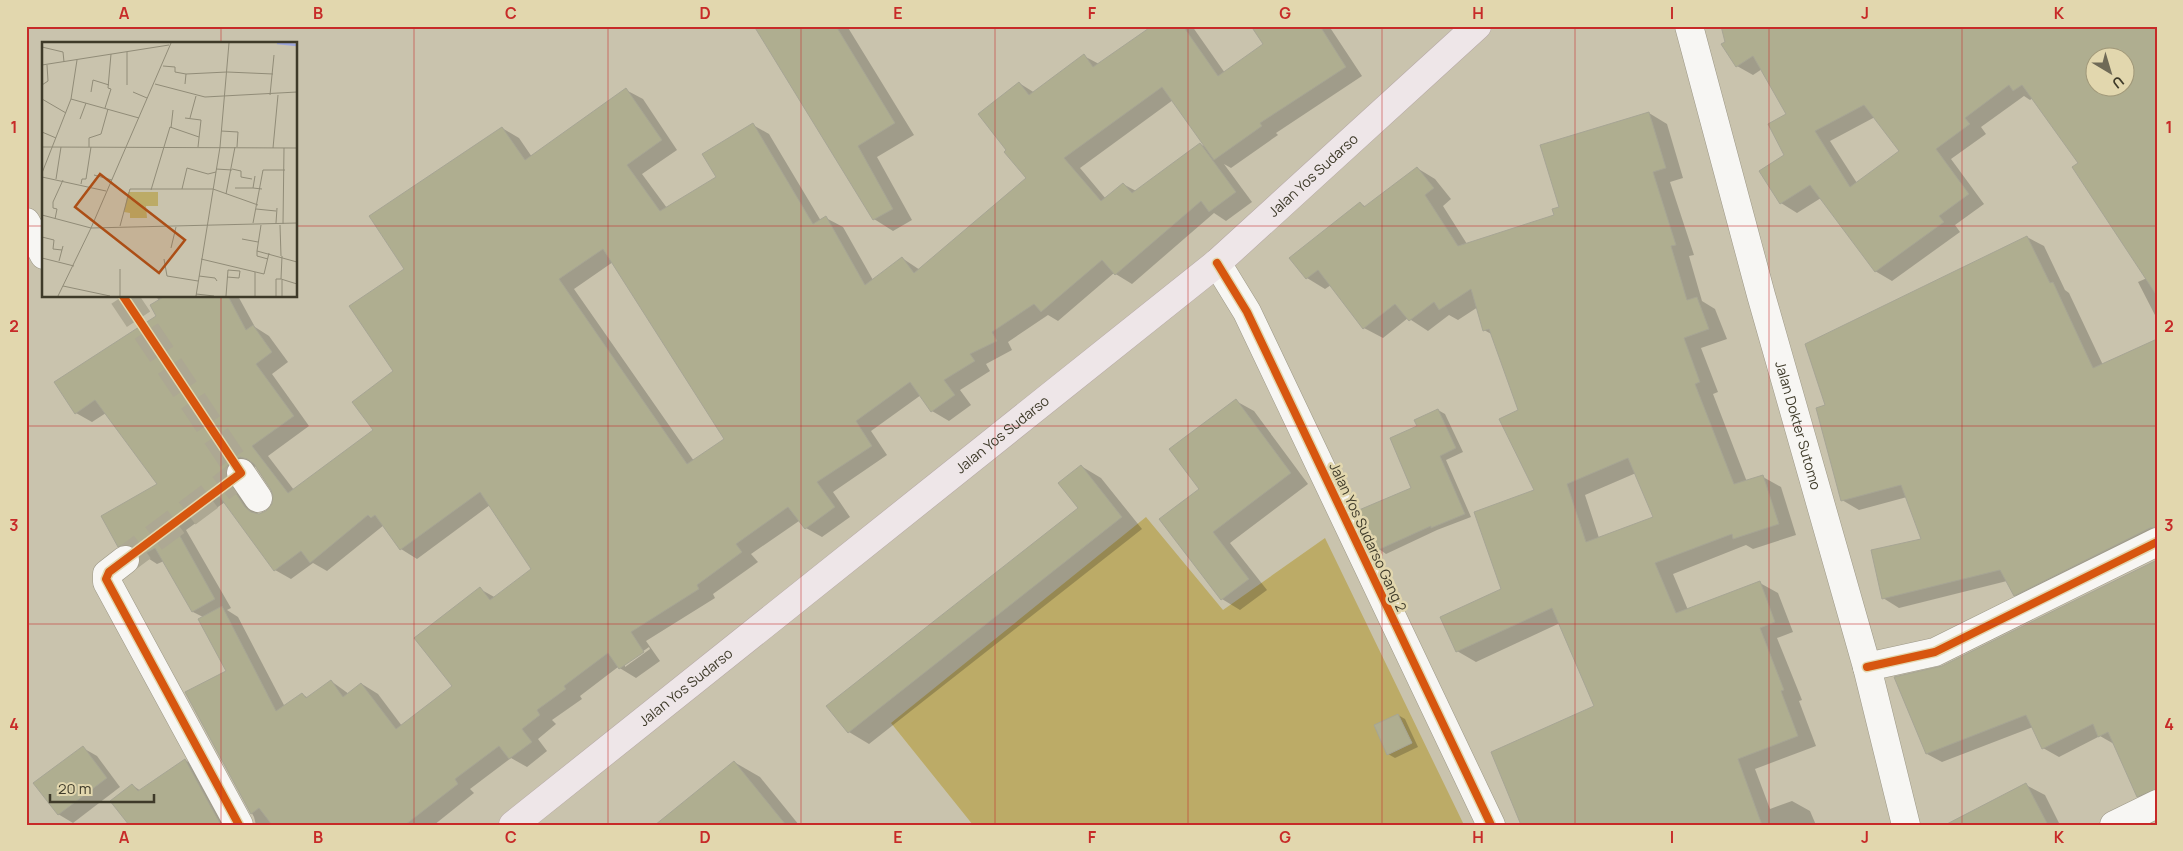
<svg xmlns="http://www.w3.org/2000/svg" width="2183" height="851" font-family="Manrope,sans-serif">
	<rect width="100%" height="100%" fill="#c9c3ad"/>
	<polygon fill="#bcab67" points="1146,517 1223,610 1325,538 1464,825 973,825 891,723"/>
	<g fill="#0003" fill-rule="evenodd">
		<polygon points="755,26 847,26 914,135 877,157 912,220 893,231 874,219"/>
		<path d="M1154,26H1192L1225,73L1264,45L1252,26H1329L1362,76L1276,133L1278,135L1231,168L1224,164L1252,202L1226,221L1214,213L1132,284L1114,273L1058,321L1048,315L1008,342L1012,350L986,364L990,371L960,390L971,405L949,421L932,411L921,395L871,431L887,455L833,492L850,517L822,537L806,528L799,521L751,554L758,562L713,594L715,598L646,641L660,661L636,678L618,667L580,696L582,699L552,720L556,724L538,739L547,751L527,767L511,758L470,789L474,793L434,825H256L254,817L186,693L228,671L203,617L193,612L164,561L157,564L140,553L135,555L119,546L159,484L106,413L92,422L76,413L158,317L159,301L156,296H238L255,327L269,336L288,362L272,374L309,426L268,456L294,490L375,431L394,371L406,269L502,128L519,138L532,157L626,90L643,99L677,150L642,174L667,208L718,178L753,125L769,134L821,221L826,218L843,227L873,280L902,258L920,270L1028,178L1019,83L1035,93L1084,56L1099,64ZM1173,100L1207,148L1200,144L1136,191L1123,184L1106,199L1080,168ZM613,262L726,439L694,461L574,289ZM257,466L272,489L275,497L273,506L267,512L259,515L244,492L248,469ZM225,502L275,570L291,579L313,563L327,571L384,525L401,549L417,559L490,505L533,569L496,598L480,589L454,687L402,726L378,694L362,684L349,694L331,681L308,698L302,694L285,707L238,617L227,610L231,608L186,530ZM649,647L650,649L625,667V664Z"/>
		<path d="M2157,26V319L2138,282L2147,278L2080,163L2033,98L2030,100L2024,96L1981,127L1986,134L1951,159L1984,204L1955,225L1960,232L1892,281L1875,271L1821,198L1797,213L1781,203L1788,114L1762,69L1753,75L1737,66L1723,44ZM2096,58H2126V88H2096ZM1875,117L1901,152L1857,183L1830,141Z"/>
		<path d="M1649,113L1667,124L1683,178L1670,182L1694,255L1689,256L1702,301L1715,309L1727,339L1701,348L1718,392L1713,394L1747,482L1763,477L1781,487L1796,535L1753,549L1746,545L1673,574L1688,610L1760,583L1778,593L1793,632L1777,638L1802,700L1799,701L1816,746L1755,769L1770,809L1792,801L1810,811L1816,825H1522L1595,707L1560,623L1476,662L1457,651L1502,589L1535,491L1519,410L1493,335L1484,330L1478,307L1458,320L1449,315L1428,331L1408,318L1383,338L1364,328L1331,285L1325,289L1307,278L1291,258L1360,203L1366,207L1417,168L1435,179L1451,199L1443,206L1467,244L1555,216L1560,208ZM1636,473L1655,517L1599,538L1585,495Z"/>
		<polygon points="2027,237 2044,246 2065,290 2069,293 2103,365 2157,340 2157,542 2031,604 2015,595 2007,581 1899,608 1883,598 1922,540 1907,497 1859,510 1842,500 1826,406"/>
		<polygon points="1236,401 1254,411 1308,484 1230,543 1267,590 1240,610 1222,599 1201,489"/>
		<polygon points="1438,410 1445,414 1463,452 1446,460 1471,517 1437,530 1386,554 1379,549 1413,488 1419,427"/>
		<polygon points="1081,466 1101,478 1142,529 869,744 849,732 1080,508"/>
		<polygon points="2157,561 2157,803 2153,804 2138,796 2114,744 2100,736 2059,757 2043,748 2033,727 1942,762 1927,754 1942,667"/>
		<polygon points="1398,715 1405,719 1418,747 1395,758 1388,754"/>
		<polygon points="83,748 97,756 120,787 73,823 58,814"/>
		<polygon points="185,760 202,770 232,825 130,825 132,785 141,791"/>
		<polygon points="734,762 760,777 799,825 657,825"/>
		<polygon points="2026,785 2045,795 2060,825 1989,825"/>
	</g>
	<g fill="#afae90" stroke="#a7a594" fill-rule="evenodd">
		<polygon points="754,26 836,26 895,123 858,146 893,209 873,220"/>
		<path d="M1152,26H1183L1218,76L1263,44L1251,26H1320L1346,67L1260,123L1262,126L1214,160L1162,87L1064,158L1101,201L1123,183L1132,193L1200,143L1236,192L1209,212L1201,201L1115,275L1102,260L1041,312L1034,304L992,332L997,341L970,354L975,361L944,380L955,395L931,412L910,382L856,421L872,446L817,482L835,507L805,529L788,507L736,544L742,552L697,585L699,589L631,632L644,652L619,669L608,653L564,686L566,689L537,710L540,715L522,729L532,742L509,759L499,746L455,779L458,784L405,825H272L259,808L251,814L185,692L226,671L198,619L222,606L276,711L302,693L306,698L331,680L343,697L361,683L396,729L452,686L414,638L480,587L490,600L531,569L480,492L400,550L375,515L371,518L368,515L310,563L301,551L274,571L214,489L171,520L215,599L192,612L155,548L140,556L137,550L131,546L123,545L118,547L101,516L157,484L95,400L75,414L54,382L156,316L150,305L165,296H228L246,330L253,325L272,352L256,364L294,416L252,446L288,493L373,430L352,402L393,371L349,306L404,269L369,216L502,127L525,160L626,88L662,140L627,165L660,211L716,177L702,154L753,123L813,224L826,216L865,285L902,257L914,273L1026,178L1004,152L1006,150L978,114L1019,82L1029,95L1084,54L1093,67ZM603,249L724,439L687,464L559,279ZM240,457L247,459L254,464L271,490L273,496L272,504L266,511L259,514L251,512L245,507L228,481L225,474L227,466L233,460Z"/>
		<path d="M1721,26H2157V296L2072,167L2078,163L2022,85L2013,91L2009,85L1965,118L1970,124L1936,149L1969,194L1939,216L1944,222L1875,272L1810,185L1780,204L1759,171L1784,155L1768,124L1786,114L1753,56L1736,67L1721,44L1725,42ZM2096,58H2126V88H2096ZM1864,105L1899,151L1850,187L1815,131Z"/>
		<path d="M1649,112L1666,168L1653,172L1676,245L1671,246L1687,300L1697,297L1709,329L1684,338L1700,382L1695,384L1734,484L1763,475L1779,524L1733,539L1732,534L1655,563L1676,613L1760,581L1775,622L1760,628L1784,690L1781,691L1798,736L1738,759L1762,825H1521L1491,752L1594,706L1552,608L1456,652L1440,617L1501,589L1474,512L1534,490L1499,419L1518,410L1489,329L1483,331L1471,289L1439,310L1434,302L1409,321L1395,304L1363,329L1318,270L1306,279L1289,258L1360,202L1364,207L1417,167L1434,188L1425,195L1458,246L1554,215L1552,209L1559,207L1540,145ZM1628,458L1653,517L1586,542L1567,484Z"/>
		<polygon points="2027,236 2050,283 2053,282 2093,368 2157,339 2157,527 2150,528 2014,596 2000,570 1882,599 1871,550 1921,539 1901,485 1841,501 1816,408 1825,405 1805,344"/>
		<polygon points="1236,399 1291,473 1213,532 1249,579 1221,600 1159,519 1199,489 1169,449"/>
		<polygon points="1438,409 1456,448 1440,456 1465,514 1431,528 1431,526 1378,550 1359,510 1411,488 1390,438 1417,426 1414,420"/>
		<polygon points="1081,465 1122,517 848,733 826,706 1078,508 1058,483"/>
		<polygon points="2157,560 2157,789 2137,797 2108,732 2098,737 2093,724 2042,749 2026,715 1926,754 1894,677 1942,666"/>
		<polygon points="1398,714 1412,743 1387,755 1374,725"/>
		<polygon points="83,746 107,778 58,815 33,783"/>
		<polygon points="185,759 221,825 129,825 110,801 132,784 138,791"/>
		<polygon points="734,761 786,825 655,825"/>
		<polygon points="2026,783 2048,825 1945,825"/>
	</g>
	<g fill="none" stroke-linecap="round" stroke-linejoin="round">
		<polyline stroke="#ada893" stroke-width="28" stroke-dasharray="28 14" stroke-linecap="butt" points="123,296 241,473 125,560"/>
		<defs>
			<g id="minor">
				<polyline points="26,222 44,255"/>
				<polyline points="1217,263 1247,312 1491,825"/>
				<polyline points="241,473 258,498"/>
				<polyline points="125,560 107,574 107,582 239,825"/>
				<polyline points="1867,667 1935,652 2157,542"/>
				<polyline points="2114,825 2157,804"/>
			</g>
			<g id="secondary">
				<path id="s1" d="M1689,26L1761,295L1867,667L1906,825"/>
			</g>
			<g id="trunk">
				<path id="s2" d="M513,825L1217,263L1477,26"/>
			</g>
		</defs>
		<use href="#minor" stroke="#9c9786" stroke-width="29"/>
		<use href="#secondary" stroke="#9c9786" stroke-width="29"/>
		<use href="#trunk" stroke="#b6a9a6" stroke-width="29"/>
		<use href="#minor" stroke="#f7f6f3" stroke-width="28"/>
		<use href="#secondary" stroke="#f7f6f3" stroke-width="28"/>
		<use href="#trunk" stroke="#eee6e8" stroke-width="28"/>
		<defs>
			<g id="cycleway">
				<polyline points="1217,263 1247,312 1491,825"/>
				<polyline points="123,296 241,473 109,572 106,579 239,825"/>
				<polyline points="1867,667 1935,652 2157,542"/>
			</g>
		</defs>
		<use href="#cycleway" stroke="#e2d7ae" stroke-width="11"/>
		<use href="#cycleway" stroke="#d7560f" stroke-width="8"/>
	</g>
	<path fill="none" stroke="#c72a28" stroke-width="1" stroke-opacity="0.55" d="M221,26V44M414,26V825M608,26V825M801,26V825M995,26V825M1188,26V825M1382,26V825M1575,26V825M1769,26V825M1962,26V825M26,226H44M296,226H2157M221,296V825M26,426H2157M26,624H2157"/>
	<g text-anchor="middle" stroke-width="5" stroke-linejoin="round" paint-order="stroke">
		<g font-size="14" fill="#3e3a29" stroke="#e2d7ae">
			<text dy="5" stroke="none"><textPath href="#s2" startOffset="1031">Jalan Yos Sudarso</textPath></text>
			<text dy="5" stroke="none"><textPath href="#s1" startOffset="414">Jalan Dokter Sutomo</textPath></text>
			<text dy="5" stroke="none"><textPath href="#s2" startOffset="626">Jalan Yos Sudarso</textPath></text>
			<text transform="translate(1368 537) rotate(65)" y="5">Jalan Yos Sudarso Gang 2</text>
			<text dy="5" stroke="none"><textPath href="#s2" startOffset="221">Jalan Yos Sudarso</textPath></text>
		</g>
	</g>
	<g transform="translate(42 42)">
		<rect width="255" height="255" fill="#c9c3ad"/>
		<path d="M86,150H116V164H104L105,176H88V171L82,170Z" fill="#bcab67"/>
		<path fill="none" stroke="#9ca6dd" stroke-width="2.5" d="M235,1L255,3"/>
		<path fill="none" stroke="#918c78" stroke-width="1" d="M0,5L21,10L22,20M0,23L127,3M121,24L133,25V30L144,32M113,42L163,55L255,50M143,42L144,32L185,30L231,32M0,43L6,39L5,23M85,43V10M49,50L51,38L67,43M91,50L105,56M228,53L232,13M0,57L24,71M29,57L97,76M63,66L69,47L66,46L69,12M143,76L159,78L156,105M148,76L154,54M38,77L44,61M129,86L131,68M179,89L196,90L195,105M0,90L14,96M0,105L255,106M47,105V96L59,92L66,67M231,106L236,53M174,127L190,128M190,127L199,129V135L210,137M0,131L29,57L35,18M52,133L70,138M213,134L211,146L220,147M0,135L64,149M14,137L19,105M39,142L40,137H44L49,105M193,146H211M140,147L145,126L166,132L174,130M109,148L128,85L157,95M184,152L193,105M214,167L234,169M0,173L49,186L255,181M13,177L15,167L11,166V160L21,138M211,181L221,128H243M234,181L235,166M241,182L242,106M219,183L215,209L255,220M238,183L239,214M78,184L88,147H171L216,163M49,186L129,1M0,195L12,198L11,207L20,208M200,197L216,200M129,206L134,185M215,209V214L226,217M240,214L239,237L255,242M0,216L32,224M122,217L125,234L156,239M159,217L222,232L227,211M17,219L21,204M78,227V254M157,234L173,236L175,239M185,235L197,236L198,229L186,228M21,244L68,254M154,252L172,254M16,254L49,186M154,254L178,105L187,1M184,254L186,228M213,254V230M234,254V237H239M240,254V238"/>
		<path fill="#ac4e16" fill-opacity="0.15" stroke="#ac4e16" stroke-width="2.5" d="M58,132L143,198L117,231L33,165Z"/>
		<rect width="255" height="255" fill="none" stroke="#3e3a29" stroke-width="2.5"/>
	</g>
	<rect width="2183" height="851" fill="none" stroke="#e2d7ae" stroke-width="55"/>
	<g transform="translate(2110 72) rotate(142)"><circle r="24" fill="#e2d7ae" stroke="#a09879"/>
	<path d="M0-4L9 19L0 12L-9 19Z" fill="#6f6a57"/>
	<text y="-8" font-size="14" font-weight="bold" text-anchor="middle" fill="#3e3a29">U</text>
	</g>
	<path d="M50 794v8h104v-8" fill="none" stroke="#3e3a29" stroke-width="2.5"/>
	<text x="58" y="794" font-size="15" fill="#3e3a29" stroke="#e2d7ae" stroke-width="4" paint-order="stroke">20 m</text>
	<rect x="28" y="28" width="2128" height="796" fill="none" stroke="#c72a28" stroke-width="2"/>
	<g font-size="16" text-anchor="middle" font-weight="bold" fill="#c72a28">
		<text x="124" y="19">A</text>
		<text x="318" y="19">B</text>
		<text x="511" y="19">C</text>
		<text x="705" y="19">D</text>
		<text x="898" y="19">E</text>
		<text x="1092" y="19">F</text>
		<text x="1285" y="19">G</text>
		<text x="1478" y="19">H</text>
		<text x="1672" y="19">I</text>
		<text x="1865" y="19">J</text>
		<text x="2059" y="19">K</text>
		<text x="14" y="133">1</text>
		<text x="2169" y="133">1</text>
		<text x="14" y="332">2</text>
		<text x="2169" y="332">2</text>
		<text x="14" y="531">3</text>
		<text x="2169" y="531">3</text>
		<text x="14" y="730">4</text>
		<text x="2169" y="730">4</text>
		<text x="124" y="843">A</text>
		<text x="318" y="843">B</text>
		<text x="511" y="843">C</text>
		<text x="705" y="843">D</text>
		<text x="898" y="843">E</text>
		<text x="1092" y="843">F</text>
		<text x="1285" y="843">G</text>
		<text x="1478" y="843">H</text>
		<text x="1672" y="843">I</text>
		<text x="1865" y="843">J</text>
		<text x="2059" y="843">K</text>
	</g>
</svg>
